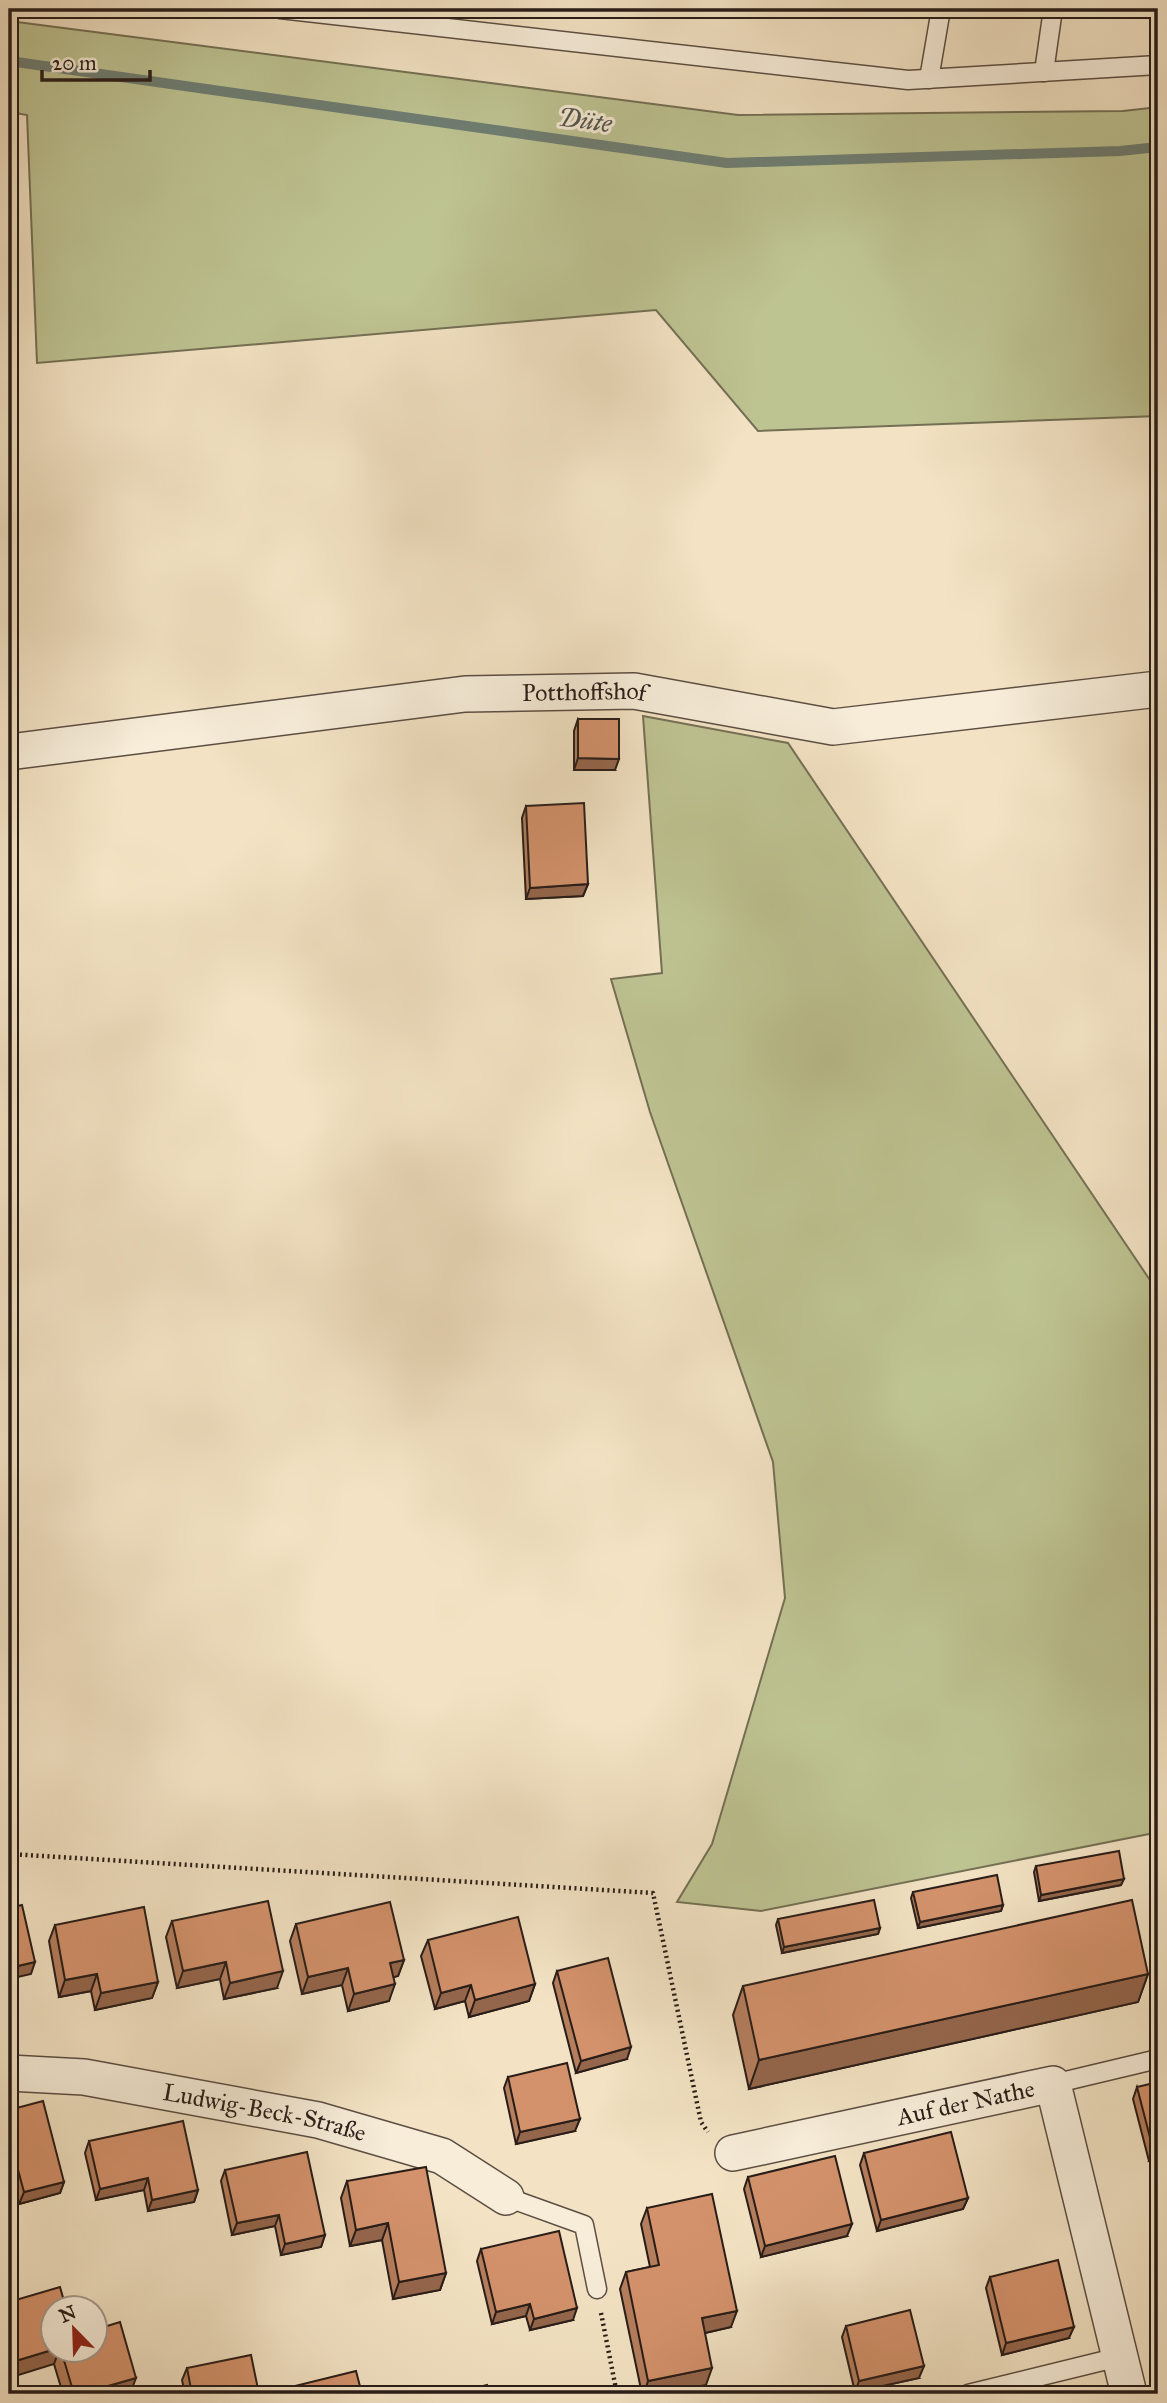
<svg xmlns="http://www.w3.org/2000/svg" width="1167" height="2403" font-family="'IM FELL Great Primer',serif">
	<rect width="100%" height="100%" fill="#f3e3c4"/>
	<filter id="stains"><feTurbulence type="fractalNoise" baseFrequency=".00286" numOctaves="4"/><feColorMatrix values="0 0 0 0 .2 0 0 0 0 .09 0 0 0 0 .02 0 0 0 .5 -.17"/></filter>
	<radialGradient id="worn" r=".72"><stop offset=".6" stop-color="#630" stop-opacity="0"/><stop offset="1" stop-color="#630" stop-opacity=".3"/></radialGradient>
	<g fill="#bec392" stroke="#747055" stroke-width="2">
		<polygon points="9,21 738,115 1123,111 1158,107 1158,416 758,431 656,310 37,363 27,115 9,112"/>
		<polygon points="643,716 788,743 1158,1292 1158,1835 1154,1833 761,1911 677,1902 712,1844 785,1598 773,1462 650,1112 611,979 662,973"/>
	</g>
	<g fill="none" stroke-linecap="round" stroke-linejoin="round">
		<polyline stroke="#6e7e73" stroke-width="10" points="9,61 727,163 1120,151 1158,147"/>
		<defs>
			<g id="service">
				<polyline points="280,9 908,80 1158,65"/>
				<polyline points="1044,72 1053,9"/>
				<polyline points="929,79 941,9"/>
				<polyline points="1053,2084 1158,2059"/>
				<polyline points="506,2197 584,2225 597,2289"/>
				<polyline points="968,2394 1119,2357"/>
			</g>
			<g id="minor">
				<path id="s1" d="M9,752L465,694L634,691L833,727L1158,689"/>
				<path id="s2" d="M9,2073L84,2077L318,2120L442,2156L506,2197"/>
				<path id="s3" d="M733,2153L1053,2084L1129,2394"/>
			</g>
		</defs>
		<use href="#service" stroke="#5c4e43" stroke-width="21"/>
		<use href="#minor" stroke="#5c4e43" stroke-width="38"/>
		<g stroke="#291d18" stroke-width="4.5" stroke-dasharray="2 3.5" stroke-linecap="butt">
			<polyline points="9,1854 653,1893 701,2122 708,2132"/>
			<polyline points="601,2313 617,2394"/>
		</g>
		<use href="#service" stroke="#f7edd9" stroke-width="18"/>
		<use href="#minor" stroke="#f7edd9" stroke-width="35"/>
	</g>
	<g fill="#b57e5d" stroke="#291d18" stroke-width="2">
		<polygon points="578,719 615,770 574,770 574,731"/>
		<polygon points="526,806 588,884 583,896 526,899 522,818"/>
		<polygon points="1036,1866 1121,1885 1039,1901 1034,1872"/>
		<polygon points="913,1892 1003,1905 1001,1911 918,1928 911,1898"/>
		<polygon points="778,1919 880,1928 878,1934 782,1953 776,1925"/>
		<polygon points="172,1921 277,1988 224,1999 220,1979 177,1988 166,1937"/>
		<polygon points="296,1924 404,1960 398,1976 393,1977 389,2001 348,2011 342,1985 302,1994 290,1941"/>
		<polygon points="55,1925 158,1982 152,1998 95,2010 91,1991 59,1997 49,1941"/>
		<polygon points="428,1940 535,1984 529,2001 469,2017 465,2001 435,2009 421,1956"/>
		<polygon points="557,1971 627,2059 576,2073 553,1983"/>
		<polygon points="1148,1974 1138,2002 749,2089 733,2015 743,1986"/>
		<polygon points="508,2077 575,2131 516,2144 504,2088"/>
		<polygon points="1137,2087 1158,2159 1149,2161 1133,2099"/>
		<polygon points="9,2110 64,2182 60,2193 19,2204 12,2178"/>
		<polygon points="89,2141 198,2190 194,2202 148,2211 144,2190 96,2200 85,2153"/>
		<polygon points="864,2153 968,2198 963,2209 877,2231 860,2165"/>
		<polygon points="225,2170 325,2235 321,2247 281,2255 275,2226 232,2235 221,2181"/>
		<polygon points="748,2177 847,2236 761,2257 744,2189"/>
		<polygon points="347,2181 446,2273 440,2290 393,2299 382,2240 350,2246 341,2198"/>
		<polygon points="1158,2192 1158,2222 1154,2204"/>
		<polygon points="647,2208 731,2327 705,2333 706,2385 659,2394 642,2394 620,2289 626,2272 650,2267 641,2224"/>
		<polygon points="481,2249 573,2320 530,2330 526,2316 492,2324 477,2261"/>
		<polygon points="990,2277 1069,2338 1002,2355 986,2288"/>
		<polygon points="846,2326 919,2378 855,2392 842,2337"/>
		<polygon points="52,2350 94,2350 130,2394 63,2394 54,2364"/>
		<polygon points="187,2368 259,2394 185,2394 182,2380"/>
	</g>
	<g fill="#94664c" stroke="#291d18" stroke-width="2">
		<polygon points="578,758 619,759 615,770 574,770"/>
		<polygon points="588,884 583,896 526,899 530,888"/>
		<polygon points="1124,1879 1121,1885 1039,1901 1041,1895"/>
		<polygon points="1003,1905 1001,1911 918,1928 920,1922"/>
		<polygon points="880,1928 878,1934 782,1953 784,1947"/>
		<polygon points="404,1960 398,1976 384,1980 390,1963"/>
		<polygon points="35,1962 31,1974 9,1979 9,1968"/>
		<polygon points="226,1962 220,1979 177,1988 183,1971"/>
		<polygon points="348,1968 342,1985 302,1994 308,1977"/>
		<polygon points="283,1971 277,1988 224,1999 230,1983"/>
		<polygon points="97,1974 91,1991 59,1997 65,1980"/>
		<polygon points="1148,1974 1138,2002 749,2089 759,2060"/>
		<polygon points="158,1982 152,1998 95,2010 101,1993"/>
		<polygon points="395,1984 389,2001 348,2011 354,1994"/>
		<polygon points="535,1984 529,2001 469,2017 475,2000"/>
		<polygon points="471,1985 465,2001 435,2009 441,1993"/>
		<polygon points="631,2047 627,2059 576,2073 581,2061"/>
		<polygon points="580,2119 575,2131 516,2144 520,2132"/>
		<polygon points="1158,2148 1158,2159 1149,2161 1153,2149"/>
		<polygon points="17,2166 12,2178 9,2178 9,2168"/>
		<polygon points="148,2178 144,2190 96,2200 100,2189"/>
		<polygon points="64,2182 60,2193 19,2204 24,2192"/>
		<polygon points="198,2190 194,2202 148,2211 152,2200"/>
		<polygon points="968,2198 963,2209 877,2231 881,2220"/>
		<polygon points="279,2215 275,2226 232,2235 237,2223"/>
		<polygon points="388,2223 382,2240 350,2246 356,2230"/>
		<polygon points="852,2224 847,2236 761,2257 765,2246"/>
		<polygon points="325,2235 321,2247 281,2255 285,2244"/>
		<polygon points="446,2273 440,2290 393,2299 399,2282"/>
		<polygon points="530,2304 526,2316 492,2324 496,2312"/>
		<polygon points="577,2308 573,2320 530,2330 534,2319"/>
		<polygon points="737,2311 731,2327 696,2335 702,2318"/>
		<polygon points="1074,2327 1069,2338 1002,2355 1006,2343"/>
		<polygon points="52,2350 59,2350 54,2364 9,2378 9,2363"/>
		<polygon points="924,2366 919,2378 855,2392 859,2381"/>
		<polygon points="712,2368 706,2385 659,2394 644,2394 648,2381"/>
		<polygon points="136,2378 130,2394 80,2394"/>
	</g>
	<g fill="#d3926c" stroke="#291d18" stroke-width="2">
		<polygon points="578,719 619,719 619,759 578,758"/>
		<polygon points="584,803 588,884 530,888 526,806"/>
		<polygon points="1119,1851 1124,1879 1041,1895 1036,1866"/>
		<polygon points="997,1875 1003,1905 920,1922 913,1892"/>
		<polygon points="874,1900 880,1928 784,1947 778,1919"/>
		<polygon points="1132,1900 1148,1974 759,2060 743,1986"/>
		<polygon points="268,1901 283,1971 230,1983 226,1962 183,1971 172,1921"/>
		<polygon points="390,1902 404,1960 390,1963 395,1984 354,1994 348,1968 308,1977 296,1924"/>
		<polygon points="22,1905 35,1962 9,1968 9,1908"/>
		<polygon points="144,1907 158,1982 101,1993 97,1974 65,1980 55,1925"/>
		<polygon points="518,1917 535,1984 475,2000 471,1985 441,1993 428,1940"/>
		<polygon points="608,1958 631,2047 581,2061 557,1971"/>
		<polygon points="567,2063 580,2119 520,2132 508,2077"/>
		<polygon points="1158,2082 1158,2148 1153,2149 1137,2087"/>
		<polygon points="43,2101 64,2182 24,2192 17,2166 9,2168 9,2110"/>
		<polygon points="183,2121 198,2190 152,2200 148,2178 100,2189 89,2141"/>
		<polygon points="951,2132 968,2198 881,2220 864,2153"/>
		<polygon points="307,2152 325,2235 285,2244 279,2215 237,2223 225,2170"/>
		<polygon points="835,2156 852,2224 765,2246 748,2177"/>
		<polygon points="426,2167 446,2273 399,2282 388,2223 356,2230 347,2181"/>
		<polygon points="712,2194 737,2311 702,2318 712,2368 648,2381 626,2272 659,2265 647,2208"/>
		<polygon points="559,2231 577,2308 534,2319 530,2304 496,2312 481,2249"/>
		<polygon points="1058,2260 1074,2327 1006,2343 990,2277"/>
		<polygon points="60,2287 66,2308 52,2308 52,2350 9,2363 9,2302"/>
		<polygon points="910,2310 924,2366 859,2381 846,2326"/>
		<polygon points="120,2322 136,2378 80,2394 74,2394 61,2350 94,2350 94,2330"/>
		<polygon points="251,2355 259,2394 192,2394 187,2368"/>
		<polygon points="356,2371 362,2394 292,2394 291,2387"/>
		<polygon points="487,2385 489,2394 452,2394"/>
		<polygon points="1085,2388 1086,2394 1056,2394"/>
	</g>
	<g text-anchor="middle" stroke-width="6" stroke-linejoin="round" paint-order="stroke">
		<g font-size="24" fill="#291d18" stroke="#f7edd9">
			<text dy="8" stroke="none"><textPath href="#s1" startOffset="579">Potthoffshof</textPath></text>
			<text dy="8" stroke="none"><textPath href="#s3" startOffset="238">Auf der Nathe</textPath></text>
			<text dy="8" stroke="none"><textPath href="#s2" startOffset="259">Ludwig-Beck-Straße</textPath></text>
		</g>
		<g font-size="26" font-style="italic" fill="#51554d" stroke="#f7edd9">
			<text transform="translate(585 120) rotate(8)" y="9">Düte</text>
		</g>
	</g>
	<rect width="1167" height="2403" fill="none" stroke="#f3e3c4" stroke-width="35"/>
	<rect x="10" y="10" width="1146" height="2382" fill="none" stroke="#291d18" stroke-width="3.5"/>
	<rect x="18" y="18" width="1132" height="2368" fill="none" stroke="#291d18" stroke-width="2"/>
	<g transform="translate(74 2329) rotate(337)"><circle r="33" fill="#f7edd9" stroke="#a59a8c" stroke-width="2"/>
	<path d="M0-5L12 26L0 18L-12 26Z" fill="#8f2418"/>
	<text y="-10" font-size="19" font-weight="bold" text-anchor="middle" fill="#291d18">N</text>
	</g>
	<path d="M42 70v10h108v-10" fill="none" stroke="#291d18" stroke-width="3.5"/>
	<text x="52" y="70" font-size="21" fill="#291d18" stroke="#f7edd9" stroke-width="5" paint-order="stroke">20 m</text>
	<rect width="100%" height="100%" filter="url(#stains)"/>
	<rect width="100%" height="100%" fill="url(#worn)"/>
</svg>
